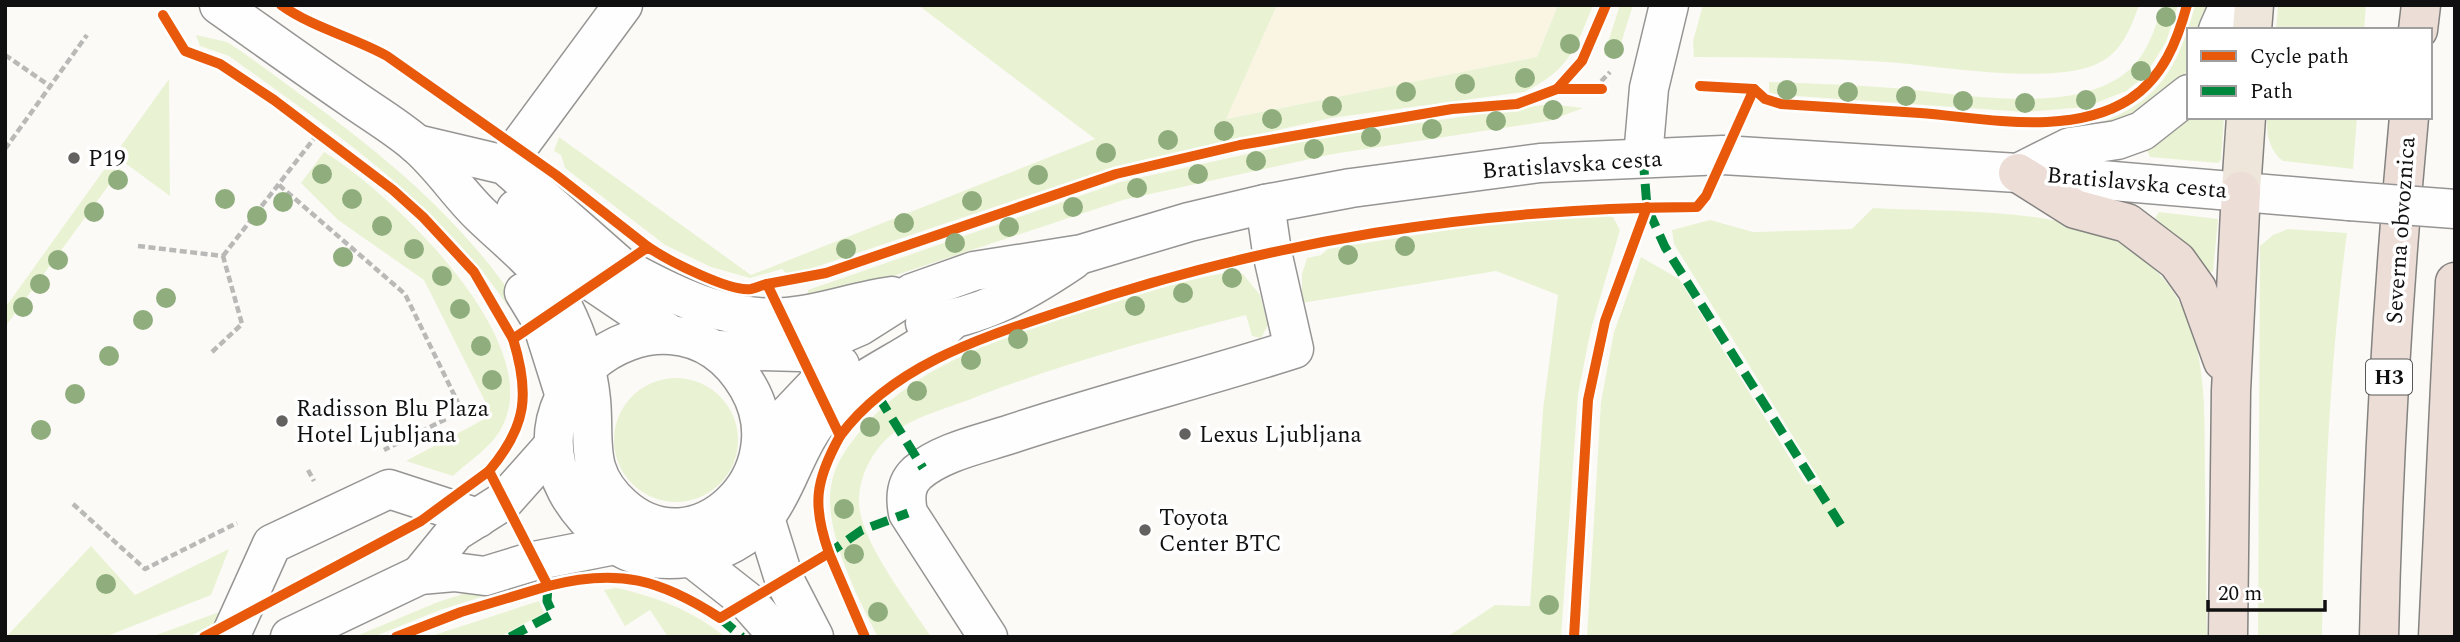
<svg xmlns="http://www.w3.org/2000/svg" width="2460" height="642" font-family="Spectral,serif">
	<rect width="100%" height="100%" fill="#fcfaf6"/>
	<polygon fill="#faf4e2" points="1277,5 1558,5 1537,57 1225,119"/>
	<g fill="#e9f3d4">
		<path d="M918,5H1277L1226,119L1537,57L1558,5H1593C1575,50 1569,70 1524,92L1331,118L1113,167L789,276L782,269L750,278L711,267L665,245L565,168L561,155L554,151L559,137L751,275L1095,139Z"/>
		<polygon points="1620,5 1633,5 1616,59 1604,55"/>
		<path d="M1703,5H2139C2130,31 2120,56 2092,66C2043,84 1940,66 1886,62C1822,58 1758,57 1694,57L1693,41Z"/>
		<path d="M2162,5H2178L2166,42L2144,77L2126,91L2086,107L2025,112L1769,94V82C1810,83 1851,85 1893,88C1958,93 2063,115 2120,77C2145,61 2154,33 2162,5Z"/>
		<path d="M2195,5H2208L2201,30H2189C2189,40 2191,53 2189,63C2183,95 2130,116 2104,127L2102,122C2162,100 2179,63 2195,5Z"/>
		<polygon points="2278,5 2366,5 2364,30 2276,30"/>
		<path d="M196,35L227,42L241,51C347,128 447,196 520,307L511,309L507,305C436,200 330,129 229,56L200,46Z"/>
		<polygon points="169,79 170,196 125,163 5,327 5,308"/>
		<polygon points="1550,104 1583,108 1549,121 1333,154 1123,200 845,292 807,301 808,290 1120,182 1329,136"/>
		<polygon points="2191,117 2224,117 2221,160 2218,163 2150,157 2147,150"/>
		<path d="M2267,117H2357L2353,169L2283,161C2269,151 2266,133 2267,117Z"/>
		<path d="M324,152C389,191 548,341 502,427C492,447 469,461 453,476L406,461L492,415L424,280L338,220L301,183Z"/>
		<path d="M1873,208C1948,212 2029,208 2100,232C2118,239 2135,252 2149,264C2212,321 2204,405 2205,482C2206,534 2206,585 2207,637H1587L1601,402L1614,332L1641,257L1679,279L1806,484L1823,485L1674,244L1672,230L1710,220L1753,232L1852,229Z"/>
		<polygon points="2159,212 2218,219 2213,272 2206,270 2187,246 2155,218"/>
		<path d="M1605,215L1613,217L1620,230L1591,329L1578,394L1561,637H1447L1495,605L1530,606L1543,410L1558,295L1496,271L1302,303V274L1307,258L1321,255L1328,249C1420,235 1512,217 1605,215Z"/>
		<path d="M2288,229L2347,233C2329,367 2324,502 2322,637H2258L2260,246L2273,235Z"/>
		<path d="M1232,272L1243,274L1260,295L1268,325L1261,338L1252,336L1246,315C1157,338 1068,362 981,395C957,405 930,412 907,424C879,439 859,470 859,502C859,540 910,604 931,637H878C857,597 821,526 832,481C836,463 846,449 857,435C916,360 1016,333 1103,306C1146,293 1188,278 1232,272Z"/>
		<circle cx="676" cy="440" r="62"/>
		<polygon points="91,546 135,595 229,549 211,595 105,637 6,637"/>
		<polygon points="516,577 513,587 440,610 373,637 354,637 438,602"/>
		<path d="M616,588C655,596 694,611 725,637H668L650,610L625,626L604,590Z"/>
		<polygon points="539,601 544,613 499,637 428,637"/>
		<polygon points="222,611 218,622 188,637 151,637"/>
	</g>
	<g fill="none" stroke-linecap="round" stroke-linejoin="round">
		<defs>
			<g id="minor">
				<path d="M219,5C263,36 306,67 350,97C371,112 395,126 415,143C440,164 458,193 481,215C513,246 542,265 563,307C577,335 588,369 591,400C595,443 584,472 622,506C695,572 798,473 748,387C668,250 454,412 608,539C642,567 696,563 733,543C790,513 785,453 829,408C865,371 917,357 950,322"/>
				<polyline points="2218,30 2229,5"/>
				<path d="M416,144L505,165L620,266C676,297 735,327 803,315C833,310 862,300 892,296"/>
				<polyline points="1643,157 1649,88 1669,5"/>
				<polyline points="505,165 623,5"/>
				<polyline points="2018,173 2070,147 2117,140 2142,131 2189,94"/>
				<polyline points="516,209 594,283 668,333"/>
				<polyline points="524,292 541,320 564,393"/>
				<path d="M925,323C981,318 1027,291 1073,260"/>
				<polyline points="716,350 800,352 860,326 912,293 974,271 1082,254 1189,222 1265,204 1351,188 1540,163 1723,155 2018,173 2349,201"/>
				<polyline points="762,442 816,385 840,365"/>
				<polyline points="759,499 784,579 814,637"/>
				<polyline points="691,557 747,601 779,637"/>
				<polyline points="420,575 455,532 504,501 553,446"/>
				<polyline points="230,637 272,544 389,489 478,518"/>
				<polyline points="290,637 420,575 454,572 485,576 534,561 615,545"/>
				<path d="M988,637L908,513C905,498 905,484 917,473C941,452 981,444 1011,434C1104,403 1200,379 1294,349L1272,252L1265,204"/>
			</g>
			<g id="major">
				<polyline points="2252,30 2254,5"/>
				<polyline points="2241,191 2246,117"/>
			</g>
			<g id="highway">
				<polyline points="2418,30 2421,5"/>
				<polyline points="2018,173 2075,209 2127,223 2177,261 2197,289 2223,361"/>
				<polyline points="2228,637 2231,391 2241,191"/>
				<path d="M2379,637C2383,463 2393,290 2409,117"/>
				<polyline points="2438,637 2455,282"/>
			</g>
		</defs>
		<use href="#minor" stroke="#969594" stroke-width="41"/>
		<use href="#major" stroke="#848381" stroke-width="41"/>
		<use href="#highway" stroke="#848381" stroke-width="41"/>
		<g stroke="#b9b9b8" stroke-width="4.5" stroke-dasharray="7 3.5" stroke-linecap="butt">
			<polyline points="5,55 50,86"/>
			<polyline points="1594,89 1610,72"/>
			<polyline points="5,149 87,35"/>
			<polyline points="279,185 405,294 462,411 384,450"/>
			<polyline points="138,246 223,256"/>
			<polyline points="223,256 319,132"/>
			<polyline points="212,352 242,324 223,256"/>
			<polyline points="308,470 314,481"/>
			<polyline points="73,504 145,569 237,523"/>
			<polyline points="1574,637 1588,400 1605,321 1647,207"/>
		</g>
		<use href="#minor" stroke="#fffefe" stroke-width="38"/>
		<use href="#major" stroke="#eee6da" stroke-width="38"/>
		<use href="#highway" stroke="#ecddd6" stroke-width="38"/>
		<defs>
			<polyline id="minor-bridge" points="2349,201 2455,209"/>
		</defs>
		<use href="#minor-bridge" stroke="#969594" stroke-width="41" stroke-linecap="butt"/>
		<use href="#minor-bridge" stroke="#fffefe" stroke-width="38"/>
		<g stroke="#00873e" stroke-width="9" stroke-dasharray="18 9" stroke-linecap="butt">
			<polyline points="1643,157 1647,207 1665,247 1842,527"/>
			<polyline points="878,396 923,468"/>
			<polyline points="830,557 829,553 862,530 908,513"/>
			<polyline points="720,618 742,637"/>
			<polyline points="510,637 553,614 547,601 548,586 542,588"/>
		</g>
		<defs>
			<g id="cycleway">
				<path d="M281,5C313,28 353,37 387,56L556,175L648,247"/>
				<polyline points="163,15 185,51 220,64 274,100 393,190 423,217 474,272 513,339"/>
				<path d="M1700,86L1754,89L1765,99L1781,104C1827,107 1874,110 1920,113C1985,118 2071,137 2130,99C2163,77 2177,42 2187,5"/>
				<polyline points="1557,89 1582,61 1606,5"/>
				<path d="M648,247C667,260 729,292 751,289C756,288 762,285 767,284L840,436C815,481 812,505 829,553L720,618C660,579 618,568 548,586L489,471C527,426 530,394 513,339Z"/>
				<polyline points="767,284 826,273 1116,174 1240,145 1452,109 1517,104 1557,89 1602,89"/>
				<path d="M840,436C893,365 981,338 1062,311C1270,240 1478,208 1697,207L1706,196L1754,89"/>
				<polyline points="829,553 865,637"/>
				<polyline points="204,637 421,521 489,471"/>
				<polyline points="396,637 461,612 548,586"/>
				<polyline points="1574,637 1588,400 1605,321 1647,207"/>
			</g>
		</defs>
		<use href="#cycleway" stroke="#fff" stroke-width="15"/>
		<use href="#cycleway" stroke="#e8590c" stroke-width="10"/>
	</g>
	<g fill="#8fad7d">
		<circle cx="2166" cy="17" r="10"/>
		<circle cx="1570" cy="44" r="10"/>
		<circle cx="1614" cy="49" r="10"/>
		<circle cx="2141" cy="71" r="10"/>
		<circle cx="1525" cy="78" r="10"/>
		<circle cx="1465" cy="84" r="10"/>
		<circle cx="1787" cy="90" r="10"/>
		<circle cx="1406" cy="92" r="10"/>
		<circle cx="1848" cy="92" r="10"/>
		<circle cx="1906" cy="96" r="10"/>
		<circle cx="2086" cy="100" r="10"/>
		<circle cx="1963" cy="101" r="10"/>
		<circle cx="2025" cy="103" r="10"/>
		<circle cx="1332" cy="106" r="10"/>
		<circle cx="1553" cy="110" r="10"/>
		<circle cx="1272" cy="119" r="10"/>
		<circle cx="1496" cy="121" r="10"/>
		<circle cx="1432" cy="129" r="10"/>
		<circle cx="1224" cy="131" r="10"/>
		<circle cx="1371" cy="137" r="10"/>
		<circle cx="1168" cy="140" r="10"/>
		<circle cx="1314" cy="149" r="10"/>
		<circle cx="1106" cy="153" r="10"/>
		<circle cx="1256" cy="161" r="10"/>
		<circle cx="322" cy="174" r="10"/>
		<circle cx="1198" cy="174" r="10"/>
		<circle cx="1038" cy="175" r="10"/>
		<circle cx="118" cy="180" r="10"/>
		<circle cx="1137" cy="188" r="10"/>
		<circle cx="225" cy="199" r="10"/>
		<circle cx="352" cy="199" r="10"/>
		<circle cx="972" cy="201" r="10"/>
		<circle cx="283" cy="202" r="10"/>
		<circle cx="1073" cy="207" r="10"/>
		<circle cx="94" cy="212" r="10"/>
		<circle cx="257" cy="216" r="10"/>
		<circle cx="904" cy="223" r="10"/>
		<circle cx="382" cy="226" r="10"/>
		<circle cx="1009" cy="227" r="10"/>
		<circle cx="955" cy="243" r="10"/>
		<circle cx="1405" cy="246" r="10"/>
		<circle cx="414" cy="249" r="10"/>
		<circle cx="846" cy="249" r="10"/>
		<circle cx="1348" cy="255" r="10"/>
		<circle cx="343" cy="257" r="10"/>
		<circle cx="58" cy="260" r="10"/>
		<circle cx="442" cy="276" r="10"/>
		<circle cx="1232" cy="278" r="10"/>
		<circle cx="40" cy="284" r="10"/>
		<circle cx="1183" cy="293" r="10"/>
		<circle cx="166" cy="298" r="10"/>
		<circle cx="1135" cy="306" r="10"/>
		<circle cx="23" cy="307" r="10"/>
		<circle cx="460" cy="309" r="10"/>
		<circle cx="143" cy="320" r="10"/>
		<circle cx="1018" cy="339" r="10"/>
		<circle cx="481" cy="346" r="10"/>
		<circle cx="109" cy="356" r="10"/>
		<circle cx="971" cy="360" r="10"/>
		<circle cx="492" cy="380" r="10"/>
		<circle cx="917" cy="391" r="10"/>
		<circle cx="75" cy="394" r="10"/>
		<circle cx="870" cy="427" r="10"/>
		<circle cx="41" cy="430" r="10"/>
		<circle cx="844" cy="509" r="10"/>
		<circle cx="854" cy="554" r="10"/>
		<circle cx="106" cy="584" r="10"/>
		<circle cx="1549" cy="605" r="10"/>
		<circle cx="878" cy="612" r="10"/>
	</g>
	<g fill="#636260" stroke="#fff" stroke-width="2.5">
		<circle cx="74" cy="158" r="7"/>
		<circle cx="282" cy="421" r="7"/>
		<circle cx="1185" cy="434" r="7"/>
		<circle cx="1145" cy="530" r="7"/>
	</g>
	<g text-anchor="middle" stroke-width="7" stroke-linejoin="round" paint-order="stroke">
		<rect fill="#fff" stroke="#585858" stroke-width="2" x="2366" y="359.5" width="46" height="35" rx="5"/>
		<g font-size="21" font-weight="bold" fill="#101010">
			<text x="2389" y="384">H3</text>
		</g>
		<g font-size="23" fill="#101010" stroke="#fff" text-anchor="start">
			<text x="88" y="166">P19</text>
			<text x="296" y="416">Radisson Blu Plaza<tspan x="296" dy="26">Hotel Ljubljana</tspan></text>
			<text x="1199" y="442">Lexus Ljubljana</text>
			<text x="1159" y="525">Toyota<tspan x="1159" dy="26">Center BTC</tspan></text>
		</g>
		<g font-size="23" fill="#101010" stroke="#fff">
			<text transform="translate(1572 164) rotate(-4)" y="8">Bratislavska cesta</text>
			<text transform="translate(2137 182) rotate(5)" y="8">Bratislavska cesta</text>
			<text transform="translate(2400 230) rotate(-86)" y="8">Severna obvoznica</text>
		</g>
	</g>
	<rect width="2460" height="642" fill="none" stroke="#101010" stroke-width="14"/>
	<rect x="2187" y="28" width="245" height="91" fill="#ffffff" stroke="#9f9f9f" stroke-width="2"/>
	<rect x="2201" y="51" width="35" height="10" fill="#e8590c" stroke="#9f9f9f" stroke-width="2"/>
	<text x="2250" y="63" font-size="21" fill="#101010">Cycle path</text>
	<rect x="2201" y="86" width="35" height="10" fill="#00873e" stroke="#9f9f9f" stroke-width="2"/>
	<text x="2250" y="98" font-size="21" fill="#101010">Path</text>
	<path d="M2208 600v10h117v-10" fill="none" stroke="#101010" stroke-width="3.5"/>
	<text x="2218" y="600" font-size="21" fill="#101010" stroke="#ffffff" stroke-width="5" paint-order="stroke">20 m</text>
</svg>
